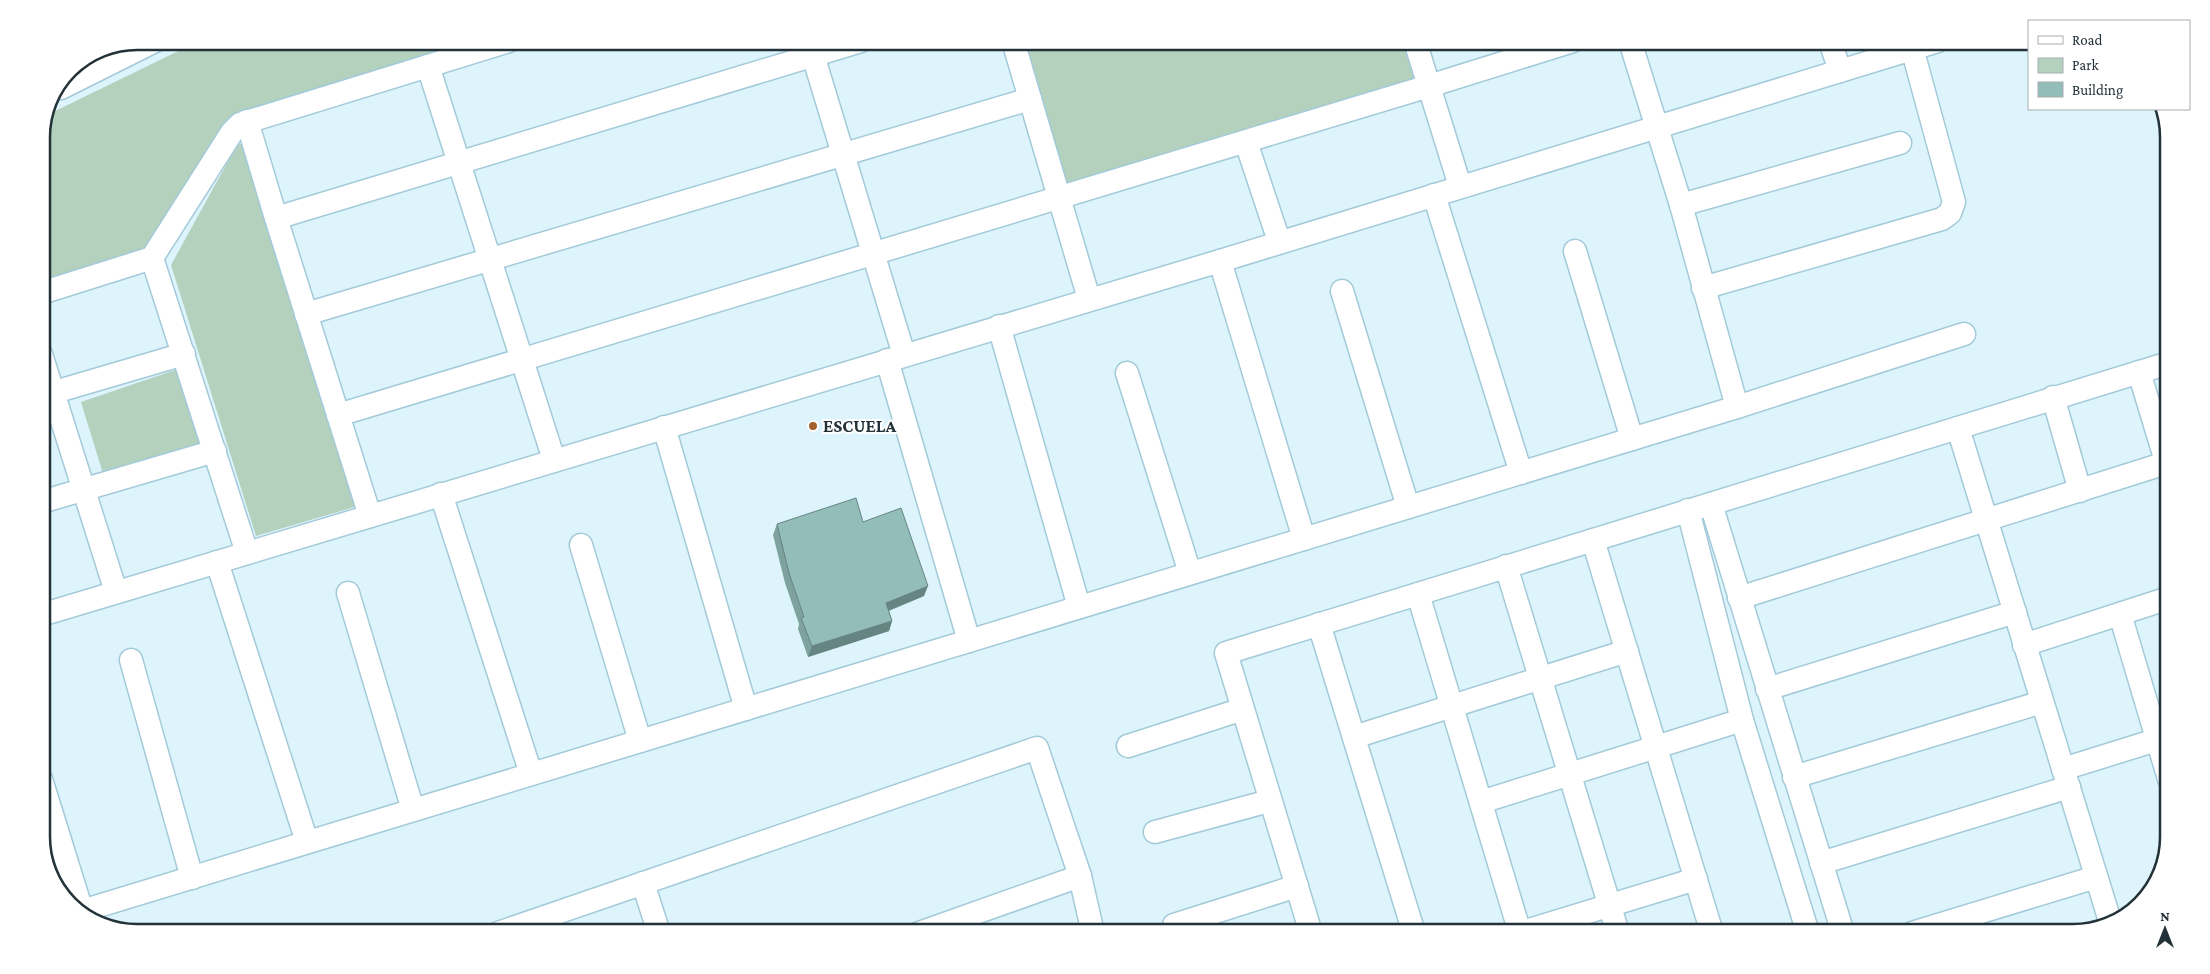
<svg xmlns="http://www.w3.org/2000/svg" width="2210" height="974" font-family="'Crimson Pro',serif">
	<rect width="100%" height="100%" fill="#ddf4fd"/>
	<g fill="#b3d1bd">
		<polygon points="199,41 483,41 228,120 156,249 41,283 41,131 49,114"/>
		<polygon points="1024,41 1407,41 1419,78 1065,186"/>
		<polygon points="245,142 358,506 256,536 171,265 237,145"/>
		<polygon points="181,368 205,447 104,477 81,402"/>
	</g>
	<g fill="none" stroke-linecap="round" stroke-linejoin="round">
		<defs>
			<g id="street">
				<polyline points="1013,41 1089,299"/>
				<polyline points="1415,41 1460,186"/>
				<polyline points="1630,41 1681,205 1737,407"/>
				<polyline points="1830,41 1840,71"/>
				<polyline points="809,42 904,355"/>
				<polyline points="428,66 554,460"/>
				<polyline points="61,88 155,41"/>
				<polyline points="247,121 276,218"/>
				<polyline points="1246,142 1279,241"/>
				<polyline points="1434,195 1521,473"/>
				<polyline points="1681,205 1900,143"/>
				<polyline points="1575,251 1632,439"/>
				<polyline points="152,258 247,553"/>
				<polyline points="1220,261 1304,539"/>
				<polyline points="1703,288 1942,219 1950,213 1954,202 1912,48"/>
				<polyline points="1342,291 1408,507"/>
				<polyline points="41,293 152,258 232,132 240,124 509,41"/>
				<polyline points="306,314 1030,99"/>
				<polyline points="999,326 1079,607"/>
				<polyline points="41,354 116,592"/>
				<polyline points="887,360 969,641"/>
				<polyline points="2139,372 2169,471"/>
				<polyline points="1127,373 1190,573"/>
				<polyline points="41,396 184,354"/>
				<polyline points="2053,397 2080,491"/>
				<polyline points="338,415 1429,86 1573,41"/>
				<polyline points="664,427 746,709"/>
				<polyline points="1958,428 2110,921"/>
				<polyline points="441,494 531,774"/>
				<polyline points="41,502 215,451"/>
				<polyline points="1711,504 1843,933"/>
				<polyline points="1688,510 1742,720 1808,933"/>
				<polyline points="370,516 276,218 861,41"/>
				<polyline points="1593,540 1712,933"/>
				<polyline points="581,545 640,741"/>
				<polyline points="217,562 307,842"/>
				<polyline points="1506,566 1618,933"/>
				<polyline points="348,593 413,810"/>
				<polyline points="1418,594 1520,933"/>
				<polyline points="1739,598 2166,463"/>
				<polyline points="2120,614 2169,779"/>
				<polyline points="41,615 1220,261 1938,41"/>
				<polyline points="1319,624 1414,933"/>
				<polyline points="2024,645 2169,598"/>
				<polyline points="131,660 192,878"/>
				<polyline points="1767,689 2015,612"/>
				<polyline points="1354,737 1627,651"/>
				<polyline points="1128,746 1243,709"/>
				<polyline points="2063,769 2169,736"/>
				<polyline points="1794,777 2042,702"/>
				<polyline points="41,779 82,911"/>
				<polyline points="1481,802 1742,720"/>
				<polyline points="1155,832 1269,801"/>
				<polyline points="1821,863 2069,787"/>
				<polyline points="1080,876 1093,933"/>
				<polyline points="643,883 659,933"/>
				<polyline points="82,911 1737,407 1964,334"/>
				<polyline points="1174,925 1297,886"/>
				<polyline points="498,933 1037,748 1080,876 919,933"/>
				<polyline points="1311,933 1226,653 2169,363"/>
				<polyline points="1519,933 1696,879"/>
				<polyline points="1912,933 2096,877"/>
			</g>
		</defs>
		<use href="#street" stroke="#a3cad9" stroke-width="25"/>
		<use href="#street" stroke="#fff" stroke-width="22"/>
	</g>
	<polygon fill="#7ea39f" points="863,522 924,596 889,611 892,621 889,631 808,657 798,629 799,624 785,583 773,535 777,524"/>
	<g fill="#668482">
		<polygon points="928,586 924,596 882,613 886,603"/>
		<polygon points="892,621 889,631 808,657 812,646"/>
	</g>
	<polygon fill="#92bdb9" stroke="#668482" points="856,498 863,522 901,508 928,586 886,603 892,621 812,646 801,618 804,617 789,573 777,524"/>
	<circle fill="#a3612f" stroke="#fff" stroke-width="2" cx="813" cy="426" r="5"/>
	<g text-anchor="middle" stroke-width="4" stroke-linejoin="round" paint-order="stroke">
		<g font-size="18" font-weight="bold" fill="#233238" stroke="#fff" text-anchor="start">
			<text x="823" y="432">ESCUELA</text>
		</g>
	</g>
	<path d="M0 0H2210V974H0ZM137 50H2073A87 87 0 0 1 2160 137V837A87 87 0 0 1 2073 924H137A87 87 0 0 1 50 837V137A87 87 0 0 1 137 50Z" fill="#fff" fill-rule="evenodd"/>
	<path fill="none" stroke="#233238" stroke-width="2.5" d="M137 50H2073A87 87 0 0 1 2160 137V837A87 87 0 0 1 2073 924H137A87 87 0 0 1 50 837V137A87 87 0 0 1 137 50Z"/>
	<rect x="2028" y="20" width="162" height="90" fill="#ffffff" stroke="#a7adaf"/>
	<rect x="2038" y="36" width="25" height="8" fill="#ffffff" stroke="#a7adaf"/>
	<text x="2072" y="45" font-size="15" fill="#233238">Road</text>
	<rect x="2038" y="58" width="25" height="15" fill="#b3d1bd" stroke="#a7adaf"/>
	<text x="2072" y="70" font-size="15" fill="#233238">Park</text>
	<rect x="2038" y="82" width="25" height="15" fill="#92bdb9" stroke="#a7adaf"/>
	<text x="2072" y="95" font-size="15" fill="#233238">Building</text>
	<g transform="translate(2165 929)" stroke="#ffffff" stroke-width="4" paint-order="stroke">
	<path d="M0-4L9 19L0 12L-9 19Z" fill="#233238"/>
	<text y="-8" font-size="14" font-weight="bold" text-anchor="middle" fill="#233238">N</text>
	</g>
</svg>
